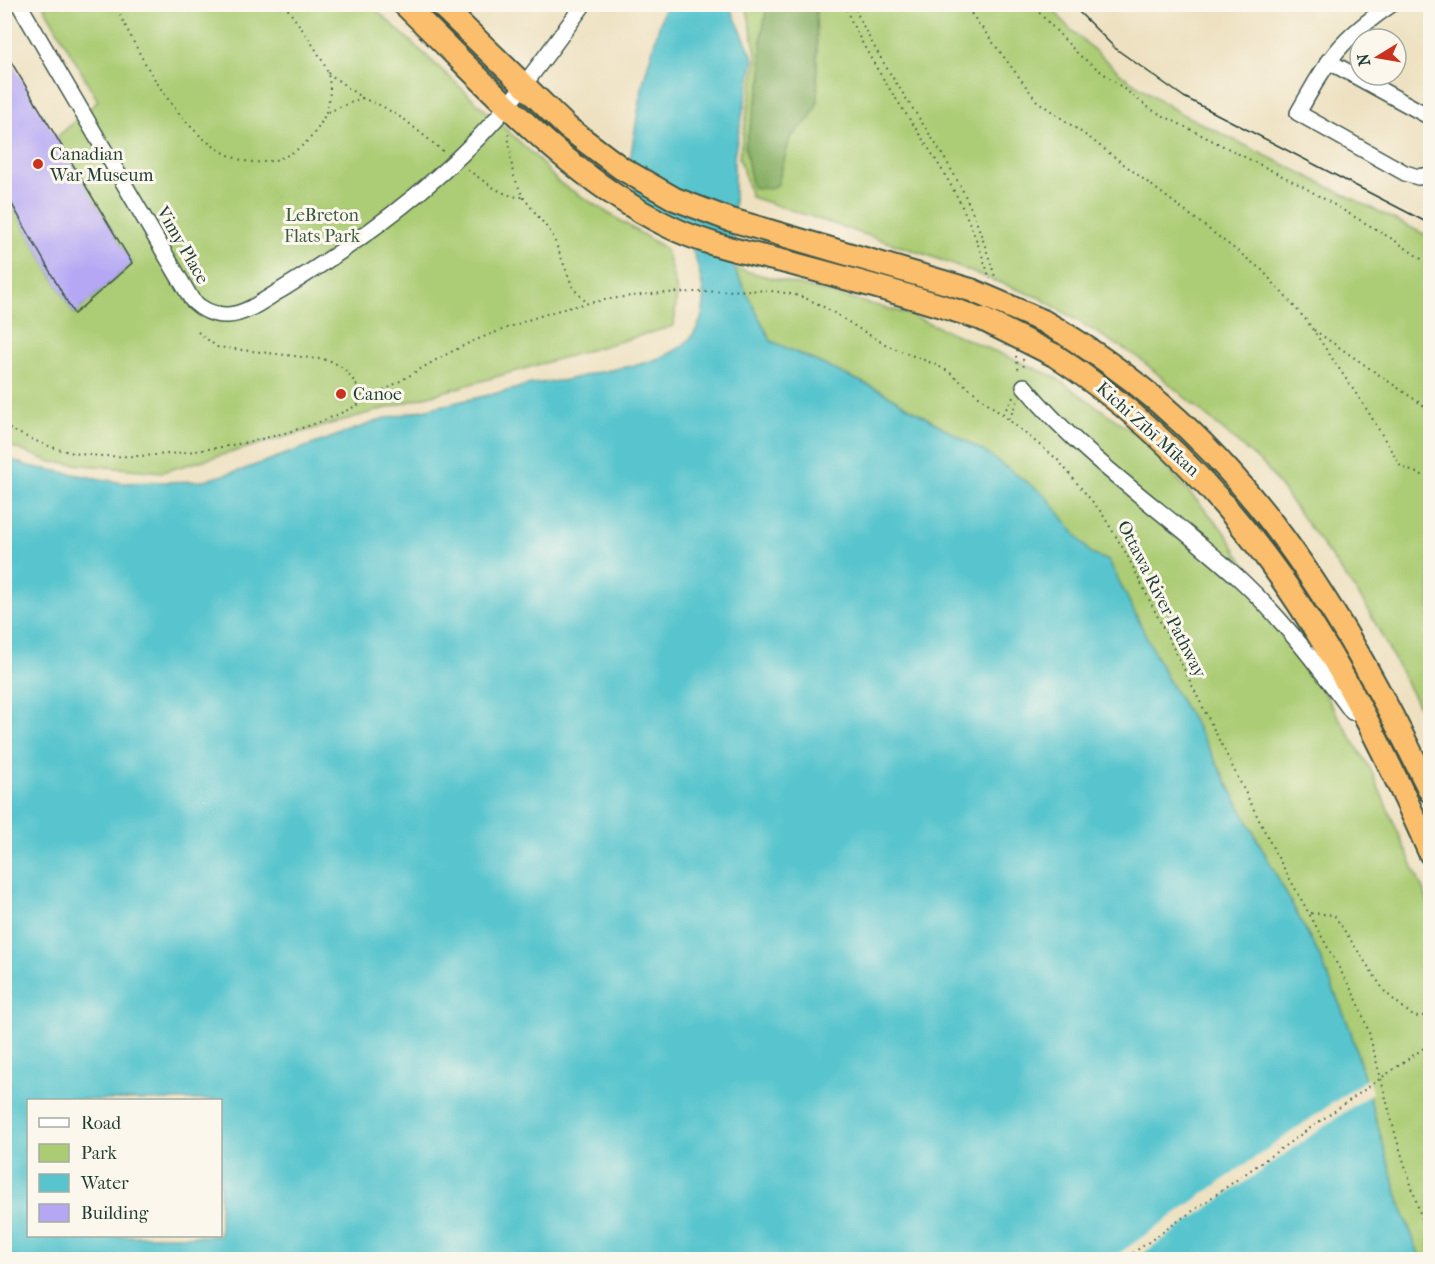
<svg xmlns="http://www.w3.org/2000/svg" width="1435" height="1264" font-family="'IM FELL French Canon',serif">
	<rect width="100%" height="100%" fill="#fbf7ec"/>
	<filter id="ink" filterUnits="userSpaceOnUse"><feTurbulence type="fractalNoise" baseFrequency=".0167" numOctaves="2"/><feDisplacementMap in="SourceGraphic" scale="12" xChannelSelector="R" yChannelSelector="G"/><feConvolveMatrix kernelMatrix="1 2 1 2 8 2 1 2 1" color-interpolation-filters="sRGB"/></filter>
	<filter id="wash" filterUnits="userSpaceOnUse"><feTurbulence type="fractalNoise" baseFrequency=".008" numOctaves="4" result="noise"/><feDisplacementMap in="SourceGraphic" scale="24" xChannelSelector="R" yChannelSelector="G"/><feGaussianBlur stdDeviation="1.35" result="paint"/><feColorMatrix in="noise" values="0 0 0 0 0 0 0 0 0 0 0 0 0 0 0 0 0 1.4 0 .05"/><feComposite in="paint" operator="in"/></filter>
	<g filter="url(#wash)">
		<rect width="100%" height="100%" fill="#eee1c1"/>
		<g fill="#accc74" stroke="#668454" stroke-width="1.5">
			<polygon points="43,5 371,5 535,156 558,182 666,249 677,292 674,326 162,472 51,462 5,444 4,190 74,314 132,263 56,138 98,101"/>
			<polygon points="746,5 1050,5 1067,26 1126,78 1178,112 1430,237 1430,728 1365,604 1266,467 1139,358 1040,298 930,256 751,197 739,157 757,58"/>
			<polygon points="734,268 905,313 1053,376 1139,436 1225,532 1370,768 1430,906 1430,1259 1421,1259 1402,1210 1350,1029 1319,955 1202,736 1167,678 1109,561 1091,554 1044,495 881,391 771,341"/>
		</g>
		<polygon fill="#89b066" stroke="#54764d" stroke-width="1.5" points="767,5 816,5 818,101 811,117 790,138 778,184 770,189 752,187 745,146 762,79 761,41"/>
		<path fill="#58c5ce" stroke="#3c8181" stroke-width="1.5" fill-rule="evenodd" d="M665,5H729L754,59L734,155V268L771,341L881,391L983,451L1045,495L1091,554L1109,561L1167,678L1202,736L1319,955L1350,1029L1402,1210L1421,1259L5,1260V457L28,466L123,483L201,481L242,470L383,419L515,389C530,382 543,383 559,381C573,380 586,374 600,372C643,364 700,358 704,303C705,294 696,253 690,246C679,233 652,219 638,209L630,160L643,83ZM28,1100H220V1236H28Z"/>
		<polygon fill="#eee1c1" points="1368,1078 1372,1093 1135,1259 1111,1259"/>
		<g id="blocks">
			<polygon fill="#b5a7f4" points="4,50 132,263 74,314 4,190"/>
		</g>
	</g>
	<g filter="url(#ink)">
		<use href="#blocks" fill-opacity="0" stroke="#3e5649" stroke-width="1.5"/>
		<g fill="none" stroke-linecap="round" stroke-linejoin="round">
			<defs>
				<g id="minor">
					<path d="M19,4L192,300C202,310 213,316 228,315C247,314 265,299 281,290C358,243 434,188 495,120C527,84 555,43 584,4"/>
					<path d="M1392,4C1339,40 1329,58 1298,113L1405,173L1418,177L1430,175"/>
					<polyline points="1328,61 1430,117"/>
					<path d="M1024,386C1087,462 1172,516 1244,583C1285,622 1319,667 1352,712"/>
				</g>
				<g id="highway">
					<path d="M404,4C485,82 567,177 668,226C706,245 749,253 790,263C854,280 919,298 982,319"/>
					<polyline points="440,4 568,128 621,168 675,199 728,219 971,290"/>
					<path d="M1043,321C1235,429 1336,599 1430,791"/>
					<path d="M1054,355C1241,478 1342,653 1430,853"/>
				</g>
			</defs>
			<use href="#minor" stroke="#3e5649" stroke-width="18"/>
			<use href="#highway" stroke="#3e5649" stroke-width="26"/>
			<g stroke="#3e5649" stroke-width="2" stroke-dasharray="1.5 4.5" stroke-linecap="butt">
				<path d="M115,4C139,55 178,134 233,157C284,179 341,127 328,74C323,56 296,21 284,4"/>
				<path d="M844,4C870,69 915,122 949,182C967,213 979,245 990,279"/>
				<path d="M853,4C880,67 923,119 956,178C974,210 985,245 996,280"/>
				<polyline points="964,4 1037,101 1091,139 1262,270 1307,321 1369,413 1401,467 1430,478"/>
				<polyline points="1031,4 1079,55 1152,110 1302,186 1394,240 1430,265"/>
				<polyline points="971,13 975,4"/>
				<polyline points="328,73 362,98 382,106 405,120 444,152"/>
				<polyline points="328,112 362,98"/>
				<polyline points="508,134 513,174 523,197 552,234 573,288 587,303"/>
				<path d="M468,170C483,180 503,198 523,197"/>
				<polyline points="1314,330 1430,410"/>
				<path d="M198,332L217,347L328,360C349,368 355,382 365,402"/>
				<polyline points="1016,356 1019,373"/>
				<polyline points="1023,359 1024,371"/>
				<polyline points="1003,414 1014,396"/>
				<polyline points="1009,419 1018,400"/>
				<path d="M4,426C28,438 53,450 80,454C148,463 262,445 327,419C373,401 414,370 459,348C478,338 500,331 520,323C578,301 639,292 702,292C734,291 771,287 802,297C830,307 858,330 885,344C906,355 928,359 949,372L1057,459L1101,512L1126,553L1275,852L1358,1002L1369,1033L1396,1137L1430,1245"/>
				<polyline points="1311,913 1334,915 1385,992 1414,1017 1430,1015"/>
				<polyline points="1428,1045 1430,1043"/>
			</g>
			<use href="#minor" stroke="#fff" stroke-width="15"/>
			<use href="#highway" stroke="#fabe6d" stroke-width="22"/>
			<polyline stroke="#1f3d34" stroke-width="1.5" points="1071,4 1116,49 1184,97 1430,224"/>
			<defs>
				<g id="highway-bridge">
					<polyline points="971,290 1043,321"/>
					<polyline points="982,319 1054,355"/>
				</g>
			</defs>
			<use href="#highway-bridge" stroke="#3e5649" stroke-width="26" stroke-linecap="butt"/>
			<polyline stroke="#3e5649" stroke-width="2" stroke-dasharray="1.5 4.5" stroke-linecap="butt" points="1123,1260 1428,1045"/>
			<use href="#highway-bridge" stroke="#fabe6d" stroke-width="22"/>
		</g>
	</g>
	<g fill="#c8321e" stroke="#fbf7ec" stroke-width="2">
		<circle cx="38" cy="164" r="6"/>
		<circle cx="341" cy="394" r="6"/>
	</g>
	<g text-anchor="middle" stroke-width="6" stroke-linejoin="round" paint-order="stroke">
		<g font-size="18" fill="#1f3d34" stroke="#fbf7ec" text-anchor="start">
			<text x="50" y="160">Canadian<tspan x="50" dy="21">War Museum</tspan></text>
			<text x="353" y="400">Canoe</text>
		</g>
		<g font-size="18" fill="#3b5a41" stroke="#fbf7ec">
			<text x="322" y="221">LeBreton<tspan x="322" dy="21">Flats Park</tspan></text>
		</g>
		<g font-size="18" fill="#1f3d34" stroke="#fbf7ec">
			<text transform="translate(183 245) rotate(60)" y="6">Vimy Place</text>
			<text transform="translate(1148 429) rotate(42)" y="6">Kichi Zībī Mīkan</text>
			<text transform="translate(1162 599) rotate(63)" y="6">Ottawa River Pathway</text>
		</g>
	</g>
	<rect width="1435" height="1264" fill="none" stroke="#fbf7ec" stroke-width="24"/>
	<rect x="27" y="1099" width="195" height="138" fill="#fbf7ec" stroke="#a3ada2" stroke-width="1.5"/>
	<rect x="39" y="1118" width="30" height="9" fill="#ffffff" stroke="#a3ada2" stroke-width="1.5"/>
	<text x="81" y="1129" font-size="18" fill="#1f3d34">Road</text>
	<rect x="39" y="1144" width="30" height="18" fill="#accc74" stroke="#a3ada2" stroke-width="1.5"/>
	<text x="81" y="1159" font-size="18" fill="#1f3d34">Park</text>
	<rect x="39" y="1174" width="30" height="18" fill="#58c5ce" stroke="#a3ada2" stroke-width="1.5"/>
	<text x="81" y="1189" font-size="18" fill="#1f3d34">Water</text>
	<rect x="39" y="1204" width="30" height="18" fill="#b5a7f4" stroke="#a3ada2" stroke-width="1.5"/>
	<text x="81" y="1219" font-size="18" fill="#1f3d34">Building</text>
	<g transform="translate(1378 57) rotate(259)"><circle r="28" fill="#fbf7ec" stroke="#a3ada2" stroke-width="1.5"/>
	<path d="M0-4.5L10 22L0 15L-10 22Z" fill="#c8321e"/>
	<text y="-9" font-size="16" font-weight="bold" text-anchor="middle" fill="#1f3d34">N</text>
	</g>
</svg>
